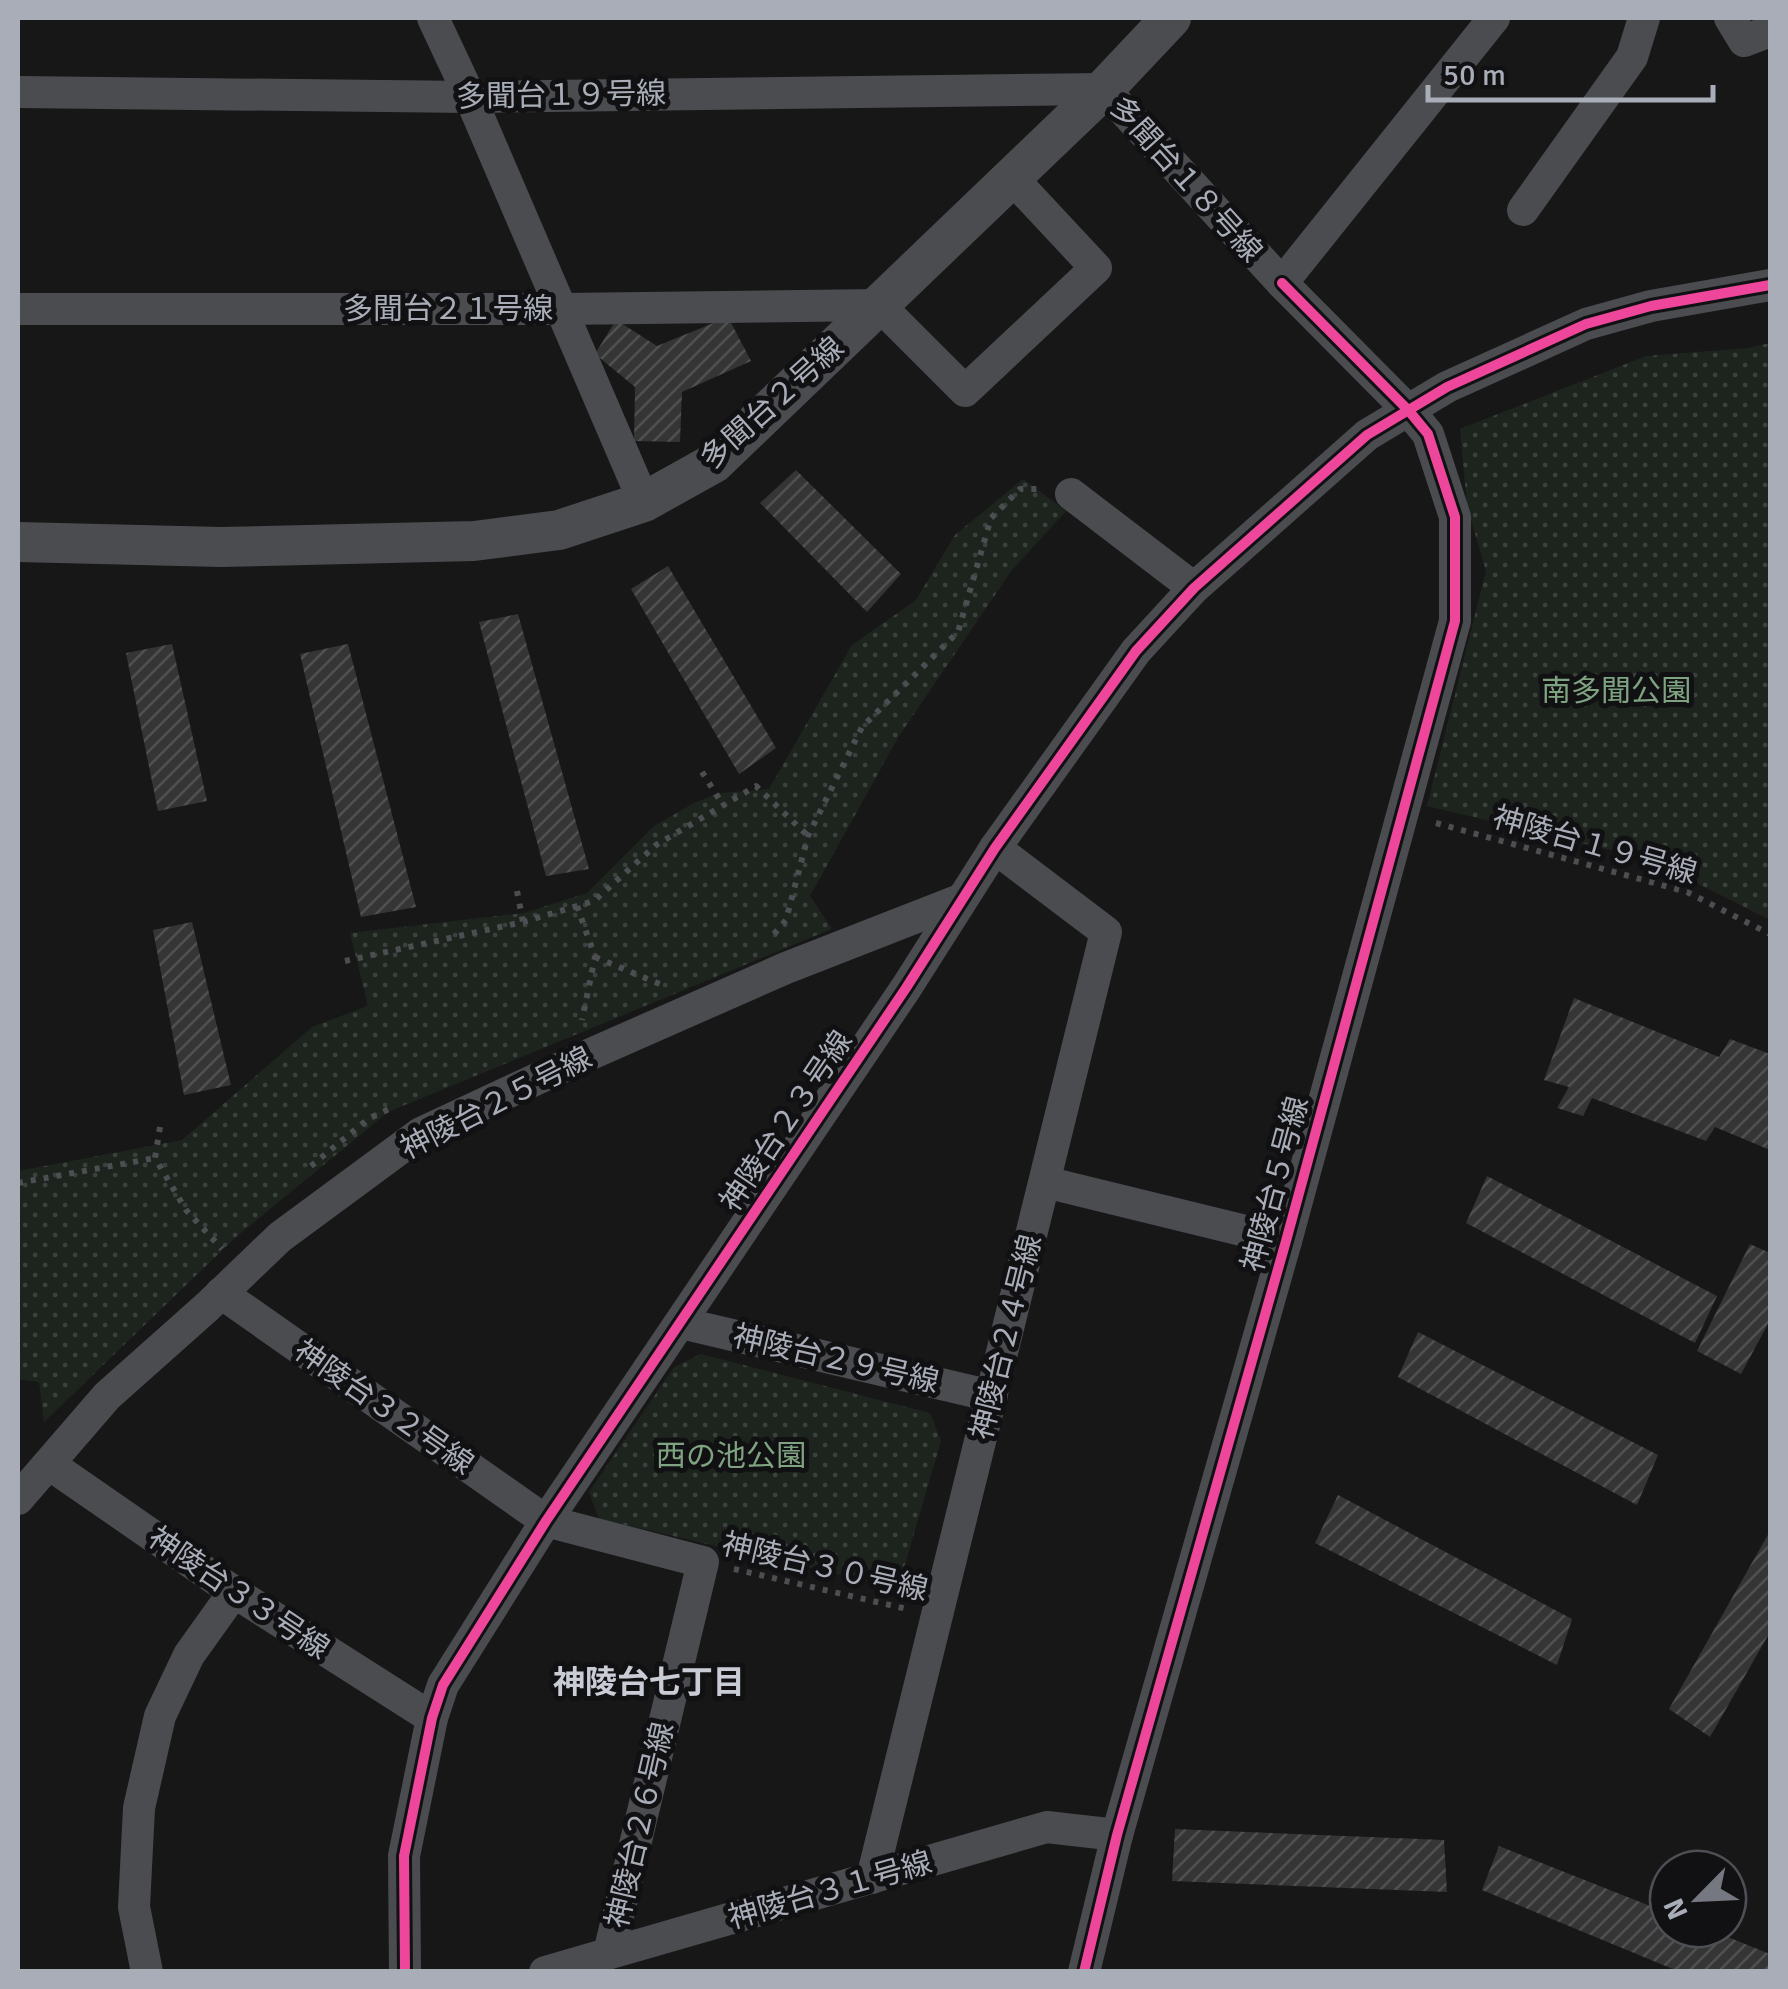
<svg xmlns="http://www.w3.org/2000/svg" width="1788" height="1989" font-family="Signika,'Noto Sans JP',sans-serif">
	<defs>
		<pattern id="park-dots" width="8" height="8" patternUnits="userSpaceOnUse" patternTransform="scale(2.5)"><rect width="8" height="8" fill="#1d241e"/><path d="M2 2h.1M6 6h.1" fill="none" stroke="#3b413d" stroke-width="1.8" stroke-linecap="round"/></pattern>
		<pattern id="building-hatch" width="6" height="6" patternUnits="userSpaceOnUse" patternTransform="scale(2.5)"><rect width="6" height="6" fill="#353536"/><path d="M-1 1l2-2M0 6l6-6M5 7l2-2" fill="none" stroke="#4f5051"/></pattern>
	</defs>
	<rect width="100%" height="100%" fill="#171717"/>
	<g fill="url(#park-dots)">
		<polygon points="1770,343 1770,920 1649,859 1427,806 1486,571 1467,506 1460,429 1646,356 1748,348"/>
		<polygon points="1023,479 1066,511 1012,570 899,736 810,896 832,929 388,1112 236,1237 44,1422 39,1382 18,1379 18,1171 182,1140 312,1027 368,1006 350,933 524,913 587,893 654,826 694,803 720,793 769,789 852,645 916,600 955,535"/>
		<polygon points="701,1354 930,1413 941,1441 898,1588 599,1519 589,1492 674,1367"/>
	</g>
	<g fill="url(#building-hatch)">
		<polygon points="728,317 751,361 682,392 680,442 634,441 635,387 595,354 616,320 657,346"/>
		<polygon points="796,470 901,574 867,612 760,503"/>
		<polygon points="668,566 776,748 739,774 631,589"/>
		<polygon points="518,614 589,869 546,876 479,622"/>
		<polygon points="172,644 207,801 158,811 126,653"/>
		<polygon points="348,644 416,907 361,917 300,654"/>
		<polygon points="192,922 231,1085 184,1095 153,930"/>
		<polygon points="1574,998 1719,1057 1730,1039 1770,1054 1770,1150 1715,1127 1706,1141 1592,1098 1583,1116 1557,1108 1569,1087 1544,1080"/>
		<polygon points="1487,1176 1717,1296 1695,1343 1466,1223"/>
		<polygon points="1750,1244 1770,1253 1770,1320 1741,1374 1697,1351"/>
		<polygon points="1418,1332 1658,1455 1637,1505 1398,1377"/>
		<polygon points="1338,1495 1572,1619 1557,1665 1315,1543"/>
		<polygon points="1770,1531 1770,1632 1710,1737 1669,1709"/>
		<polygon points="1175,1829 1444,1840 1447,1892 1172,1881"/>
		<polygon points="1499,1846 1668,1913 1668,1929 1708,1929 1770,1954 1770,1972 1680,1972 1482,1890"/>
	</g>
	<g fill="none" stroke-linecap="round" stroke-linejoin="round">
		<g stroke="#4d4e52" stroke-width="6" stroke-dasharray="5 8" stroke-linecap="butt">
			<polyline points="702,772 723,805"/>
			<polyline points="1436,823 1687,892 1770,934"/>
			<polyline points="517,891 523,922"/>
			<polyline points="577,906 595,957 582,1020"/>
			<polyline points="774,934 786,920 808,836 862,727 958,632 991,518 1020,489 1040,489"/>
			<polyline points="595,957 662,985"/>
			<polyline points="345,961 523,922 594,901 656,845 756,786 808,836"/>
			<polyline points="160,1127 155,1158 186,1210 222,1249"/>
			<polyline points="311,1166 368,1119 389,1109"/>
			<polyline points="18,1183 155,1158"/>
			<polyline points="734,1569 907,1609"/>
		</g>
		<g stroke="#4b4c50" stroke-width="32">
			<polyline points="433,18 470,97 644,502"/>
			<polyline points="1730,18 1744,41 1770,31"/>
			<polyline points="18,92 470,97 1104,89 1282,283 1494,18"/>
			<polyline points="1523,210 1632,57 1644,18"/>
			<polyline points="18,309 561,309 879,305 965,391 1096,268 1012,178"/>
			<polyline points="1071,494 1194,588"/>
			<polyline points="1045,1182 1286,1241"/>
			<polyline points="221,1293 546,1521 703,1562 609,1953"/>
			<polyline points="681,1323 992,1396"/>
			<polyline points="49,1464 234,1592 432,1718"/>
			<polyline points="18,1499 107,1396 207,1307 280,1237 421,1133 584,1057 786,968 960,900"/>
			<polyline points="872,1878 1106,932 995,848"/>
			<polyline points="147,1972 134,1907 139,1808 160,1716 189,1655 234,1592"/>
			<polyline points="405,1972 404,1856 432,1718 443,1685 546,1521 906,988 995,848 1136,651 1194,588 1367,435 1447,387 1586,324 1651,306 1770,285"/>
			<polyline points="545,1972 1047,1827 1117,1835"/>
			<polyline points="1084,1972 1117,1835 1286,1241 1455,621 1455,517 1428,434 1409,411 1282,283"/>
		</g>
		<polyline stroke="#4b4c50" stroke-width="40" points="18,542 221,547 474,541 559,530 644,502 714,463 1104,89 1171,18"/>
		<defs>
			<g id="cycleway">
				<polyline points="405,1972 404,1856 432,1718 443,1685 546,1521 906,988 995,848 1136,651 1194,588 1367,435 1447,387 1586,324 1651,306 1770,285"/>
				<polyline points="1084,1972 1117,1835 1286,1241 1455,621 1455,517 1428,434 1409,411 1282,283"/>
			</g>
		</defs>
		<use href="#cycleway" stroke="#111113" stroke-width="16"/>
		<use href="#cycleway" stroke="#ed469a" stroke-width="10"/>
	</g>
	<g text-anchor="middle" stroke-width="10" stroke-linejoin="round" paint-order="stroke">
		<g font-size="30" fill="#a8adb8" stroke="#111113">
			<text transform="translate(561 95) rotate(-1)" y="10">多聞台１９号線</text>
			<text transform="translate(1186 179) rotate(48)" y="10">多聞台１８号線</text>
			<text x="448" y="319">多聞台２１号線</text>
			<text transform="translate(772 403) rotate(-42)" y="10">多聞台２号線</text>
			<text transform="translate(1595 845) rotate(16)" y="10">神陵台１９号線</text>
			<text transform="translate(496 1103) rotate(-27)" y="10">神陵台２５号線</text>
			<text transform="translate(786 1121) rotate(-56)" y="10">神陵台２３号線</text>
			<text transform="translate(1275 1184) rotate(-75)" y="10">神陵台５号線</text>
			<text transform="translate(1006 1337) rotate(-76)" y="10">神陵台２４号線</text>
			<text transform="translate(836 1359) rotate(13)" y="10">神陵台２９号線</text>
			<text transform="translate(384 1407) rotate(35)" y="10">神陵台３２号線</text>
			<text transform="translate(825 1567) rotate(13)" y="10">神陵台３０号線</text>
			<text transform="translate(239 1593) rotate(34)" y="10">神陵台３３号線</text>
			<text transform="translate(640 1825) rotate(-77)" y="10">神陵台２６号線</text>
			<text transform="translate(830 1890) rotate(-16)" y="10">神陵台３１号線</text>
		</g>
		<g font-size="30" fill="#7fa381" stroke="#111113">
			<text x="1616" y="701">南多聞公園</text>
			<text x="731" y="1466">西の池公園</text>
		</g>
		<g font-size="32" font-weight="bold" fill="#c9ccd4" stroke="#111113">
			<text x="649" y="1693">神陵台七丁目</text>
		</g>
	</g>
	<rect width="1788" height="1989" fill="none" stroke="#a8adb8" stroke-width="40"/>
	<g transform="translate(1698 1899) rotate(246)"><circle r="48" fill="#111113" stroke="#4d4f55" stroke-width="2.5"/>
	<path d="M0-8L18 38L0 25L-18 38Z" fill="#757880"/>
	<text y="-15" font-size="28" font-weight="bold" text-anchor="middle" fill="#a8adb8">N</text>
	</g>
	<path d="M1428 85v15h285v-15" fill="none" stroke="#a8adb8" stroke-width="5"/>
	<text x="1443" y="85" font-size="30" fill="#a8adb8" stroke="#111113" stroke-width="8" paint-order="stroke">50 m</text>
</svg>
